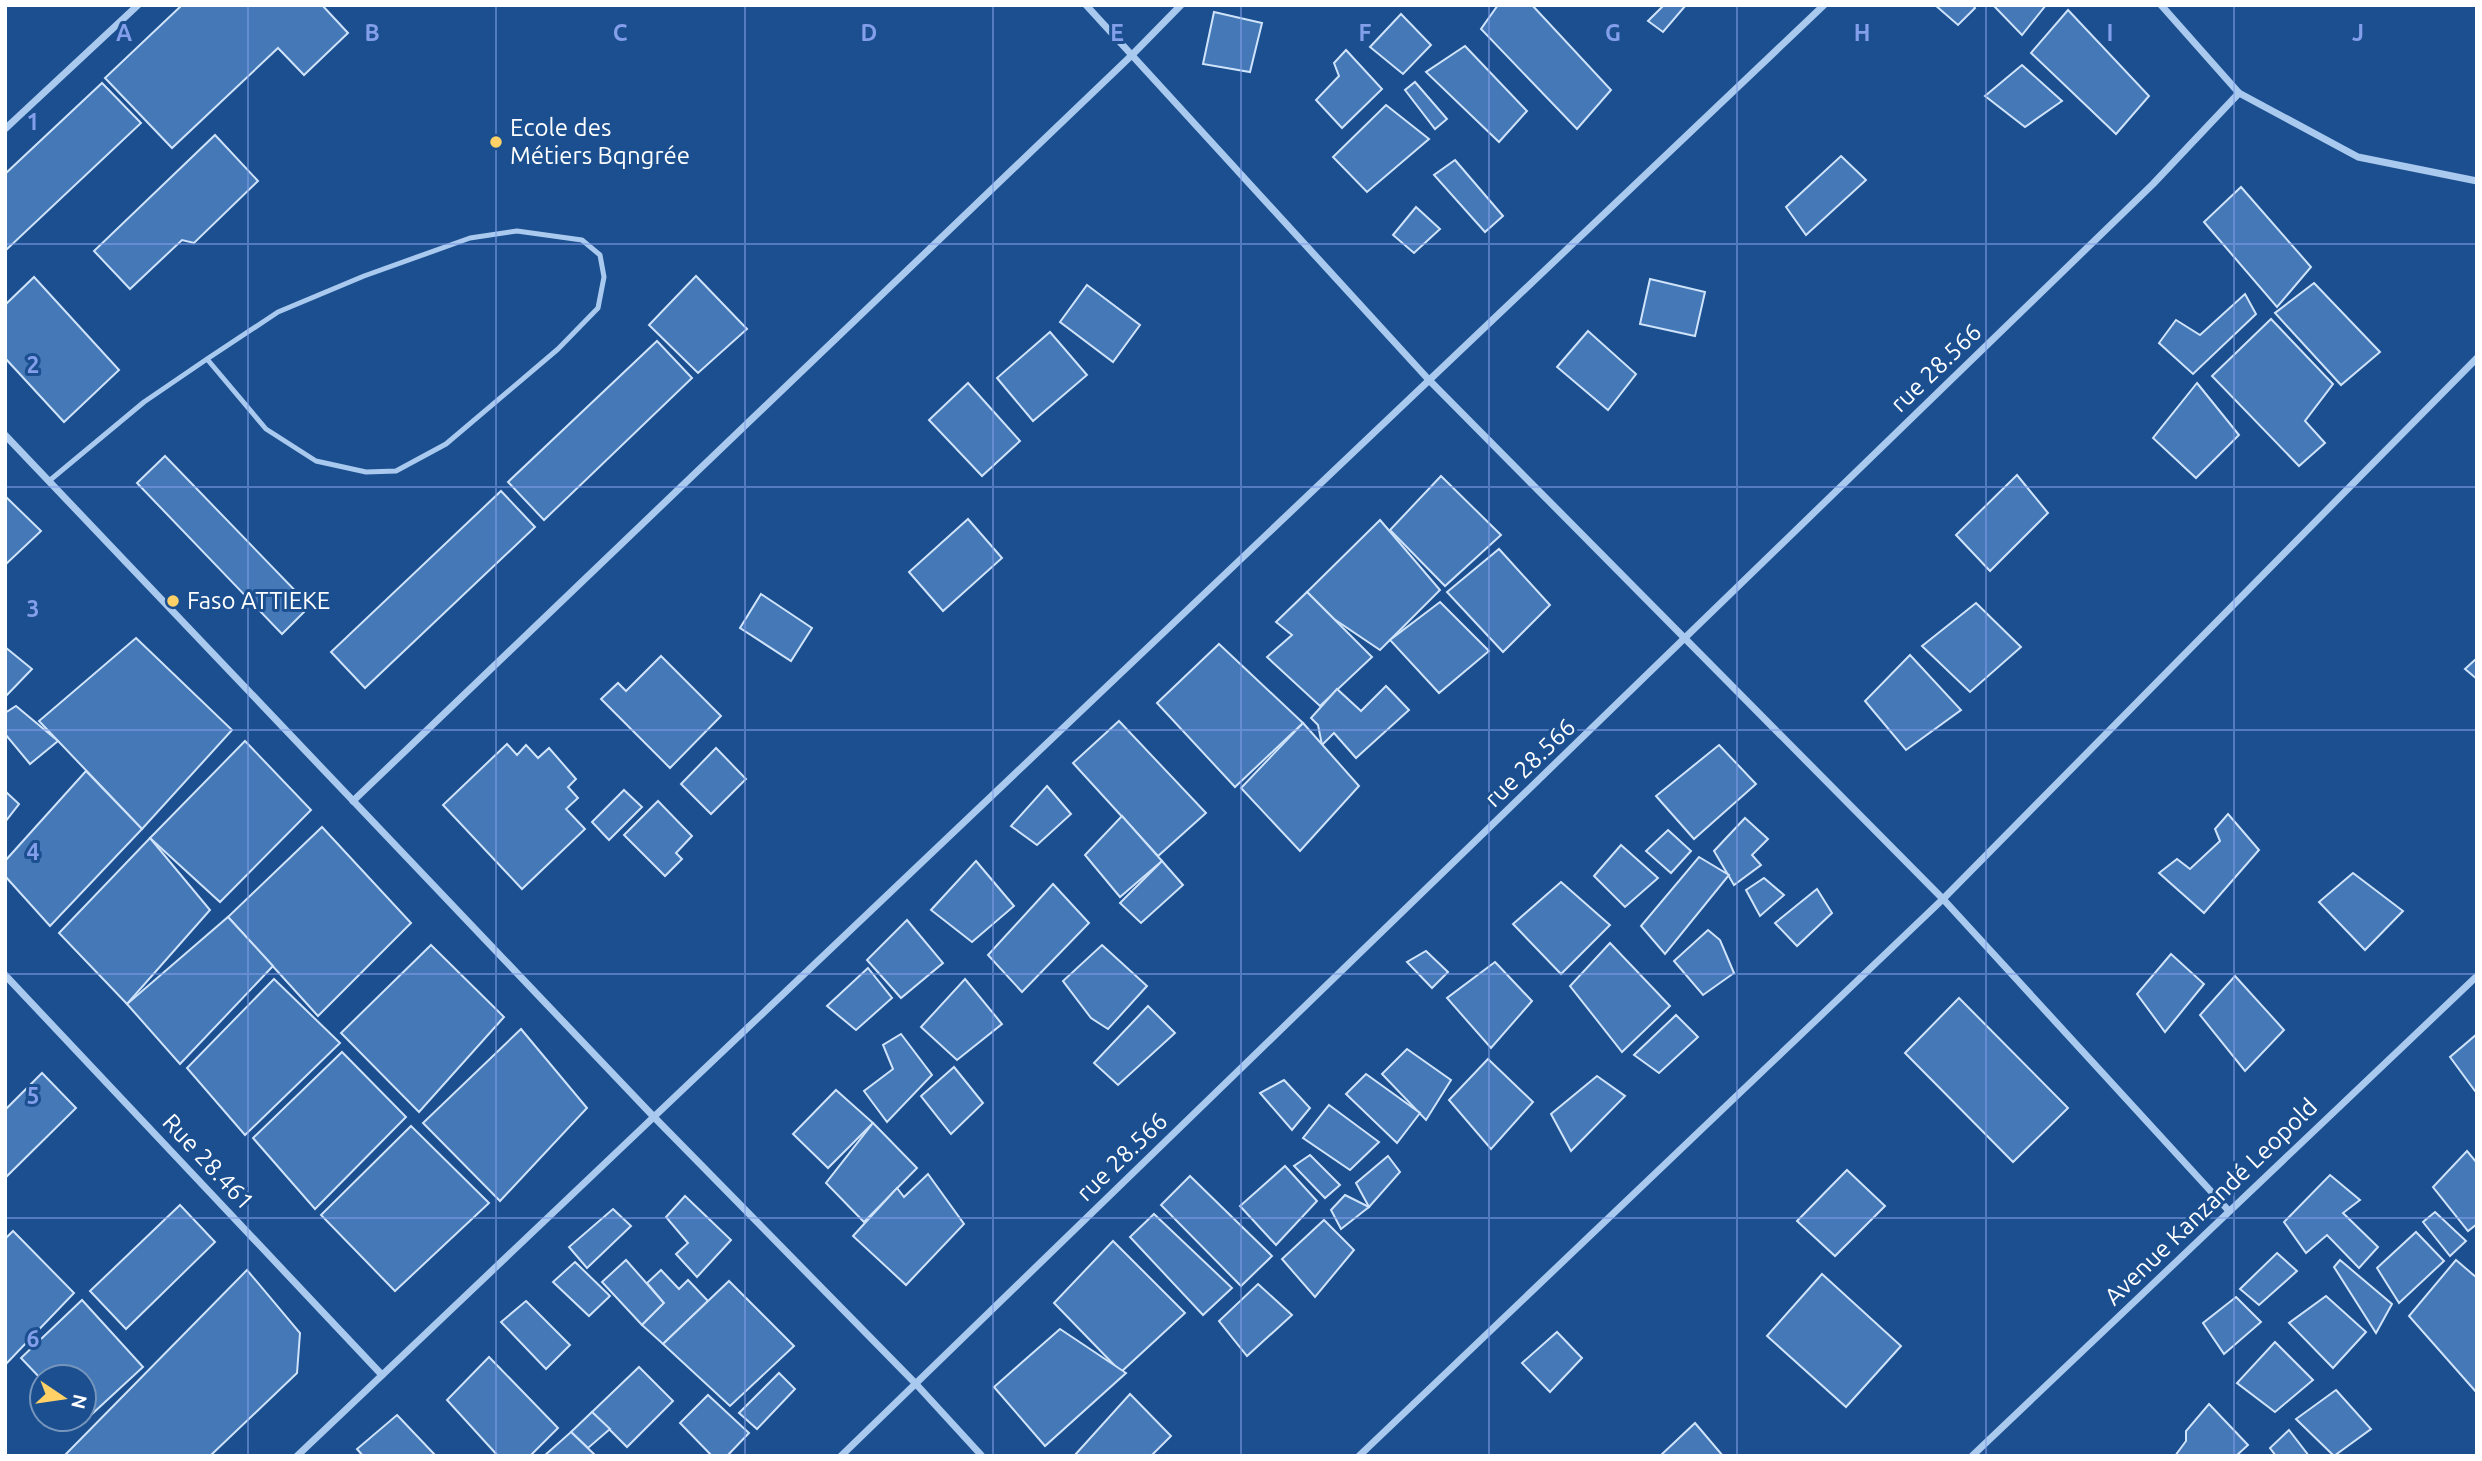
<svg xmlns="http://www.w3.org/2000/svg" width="2482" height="1461" font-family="Ubuntu,sans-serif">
	<rect width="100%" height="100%" fill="#1b4f8f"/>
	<g fill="#4478b7" stroke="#cfe3fa" stroke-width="2">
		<polygon points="182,5 322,5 348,33 304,75 278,48 172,148 105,78"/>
		<polygon points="1498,5 1532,5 1611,90 1577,129 1481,29"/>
		<polygon points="1664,5 1686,5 1663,32 1648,21"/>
		<polygon points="1935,5 1973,5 1975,8 1958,25"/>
		<polygon points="1993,5 2046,5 2022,35"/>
		<polygon points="2068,10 2149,96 2116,134 2031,53"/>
		<polygon points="1214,12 1262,23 1250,72 1203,64"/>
		<polygon points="1401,14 1431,45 1403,74 1370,47"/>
		<polygon points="1465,46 1527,111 1499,142 1426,72"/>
		<polygon points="1346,50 1382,89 1342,128 1316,100 1339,76 1334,63"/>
		<polygon points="2022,65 2062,101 2025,127 1985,96"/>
		<polygon points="1415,82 1447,119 1435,129 1405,90"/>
		<polygon points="102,83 141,123 5,251 5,174"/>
		<polygon points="1386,105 1429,139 1367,192 1333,157"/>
		<polygon points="215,135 258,181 194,243 182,240 130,289 94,251"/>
		<polygon points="1841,156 1866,180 1806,235 1786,207"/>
		<polygon points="1455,160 1503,216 1485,232 1434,175"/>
		<polygon points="2241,187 2311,267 2277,307 2204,222"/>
		<polygon points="1416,207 1440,229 1414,253 1393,235"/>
		<polygon points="696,276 747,329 698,373 649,325"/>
		<polygon points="34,277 119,370 64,422 5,358 5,305"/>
		<polygon points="1650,279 1705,292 1695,336 1640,324"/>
		<polygon points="2314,283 2380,352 2341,385 2275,313"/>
		<polygon points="1087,285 1140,325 1113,362 1060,322"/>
		<polygon points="2245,294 2256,314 2193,374 2159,343 2176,320 2200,335"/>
		<polygon points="2271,319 2333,384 2305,421 2325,443 2299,466 2212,376"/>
		<polygon points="1588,331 1636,374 1608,410 1557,367"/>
		<polygon points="1050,332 1087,375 1033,421 997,378"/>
		<polygon points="657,341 692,378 544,520 508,482"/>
		<polygon points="968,383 1020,441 982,476 929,420"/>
		<polygon points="2197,383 2239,435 2196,478 2153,438"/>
		<polygon points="165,456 310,606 282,634 137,483"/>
		<polygon points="2017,475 2048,513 1990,571 1956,535"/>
		<polygon points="1441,476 1501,535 1445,586 1390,530"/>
		<polygon points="501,491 535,527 365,688 331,652"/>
		<polygon points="5,496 41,531 5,565"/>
		<polygon points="968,519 1002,558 943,611 909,572"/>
		<polygon points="1380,520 1440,590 1380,650 1334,619 1307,592"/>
		<polygon points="1499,549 1550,605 1503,652 1447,592"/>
		<polygon points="1307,592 1372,657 1320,706 1267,657 1292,635 1276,622"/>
		<polygon points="761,594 812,628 791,661 740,628"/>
		<polygon points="1440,602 1489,651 1439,693 1390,640"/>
		<polygon points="1976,603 2021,647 1970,692 1922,646"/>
		<polygon points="136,638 232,730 142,829 39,721"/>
		<polygon points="1219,644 1303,723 1235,787 1157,703"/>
		<polygon points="5,647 32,669 5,697"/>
		<polygon points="1910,655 1961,710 1906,750 1865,701"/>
		<polygon points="661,656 721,716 670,768 601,699 618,683 626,691"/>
		<polygon points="2477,658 2477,679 2465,669"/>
		<polygon points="1386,686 1409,710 1356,758 1334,733 1322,745 1318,725 1311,718 1337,689 1361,711"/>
		<polygon points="16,706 58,741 30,764 5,734 5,713"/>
		<polygon points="1119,721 1206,813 1158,856 1073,763"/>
		<polygon points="1303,723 1359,786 1300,851 1241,788"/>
		<polygon points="245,741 311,810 220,902 150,838"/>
		<polygon points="507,744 517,755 526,745 538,758 549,748 576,779 568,787 578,798 566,809 585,829 522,889 443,805"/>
		<polygon points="1719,745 1756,784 1694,839 1656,796"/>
		<polygon points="716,748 746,779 711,814 681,784"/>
		<polygon points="86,771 142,829 50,926 5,876 5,861"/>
		<polygon points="1047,786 1071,814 1037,845 1011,826"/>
		<polygon points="624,790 642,807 609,840 592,822"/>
		<polygon points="5,791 19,804 5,822"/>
		<polygon points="658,801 692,836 676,853 682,859 665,876 624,835"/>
		<polygon points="2228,814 2259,850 2204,913 2159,873 2177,859 2190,869 2220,841 2215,829"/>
		<polygon points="1122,816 1162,861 1120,897 1085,855"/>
		<polygon points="1745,818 1768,839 1752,855 1761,865 1734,885 1714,851"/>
		<polygon points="322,827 411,923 318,1016 228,917"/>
		<polygon points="1668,830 1691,851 1671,873 1646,851"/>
		<polygon points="150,838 210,910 127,1004 59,933"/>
		<polygon points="1621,845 1658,878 1625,907 1594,876"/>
		<polygon points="1699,857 1729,875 1665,954 1641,926"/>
		<polygon points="976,861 1014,906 972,942 931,910"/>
		<polygon points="1162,861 1183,885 1141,923 1120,903"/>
		<polygon points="2353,873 2403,911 2365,950 2319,902"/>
		<polygon points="1764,878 1784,895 1760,916 1746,890"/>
		<polygon points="1561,882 1610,925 1561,974 1513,924"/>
		<polygon points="1053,884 1089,923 1022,992 988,955"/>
		<polygon points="1817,889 1832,913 1797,946 1775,923"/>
		<polygon points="228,917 273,966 180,1064 127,1004"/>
		<polygon points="907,920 943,963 901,998 867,960"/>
		<polygon points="1708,930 1720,940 1734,973 1703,995 1674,961"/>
		<polygon points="1610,943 1670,1006 1622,1052 1570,986"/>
		<polygon points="431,945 504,1017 419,1112 341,1033"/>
		<polygon points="1102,945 1147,986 1108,1029 1091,1018 1063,981"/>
		<polygon points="1426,951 1448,972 1432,988 1407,962"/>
		<polygon points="2171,954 2204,984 2165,1032 2137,994"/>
		<polygon points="1495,962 1532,1001 1491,1048 1447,998"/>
		<polygon points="868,968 892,998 856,1030 827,1006"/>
		<polygon points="2235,976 2284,1030 2245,1071 2200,1015"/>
		<polygon points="274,979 340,1043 245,1135 187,1068"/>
		<polygon points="965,979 1002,1024 957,1060 921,1027"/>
		<polygon points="1959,998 2068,1108 2013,1162 1905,1053"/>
		<polygon points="1148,1006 1175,1033 1118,1085 1094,1063"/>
		<polygon points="1676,1015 1698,1037 1659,1073 1634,1055"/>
		<polygon points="521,1029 587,1108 500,1201 423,1123"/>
		<polygon points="901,1034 932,1075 887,1122 864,1091 893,1069 883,1045"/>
		<polygon points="2477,1034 2477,1090 2475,1091 2450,1057"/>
		<polygon points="1407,1049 1451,1080 1426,1120 1382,1074"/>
		<polygon points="342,1052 406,1117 315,1209 253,1138"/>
		<polygon points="1488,1059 1533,1102 1491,1149 1449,1100"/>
		<polygon points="954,1067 983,1103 951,1134 921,1096"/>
		<polygon points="42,1073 76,1108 5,1178 5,1110"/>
		<polygon points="1366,1074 1420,1113 1397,1143 1346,1094"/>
		<polygon points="1597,1076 1625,1096 1571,1151 1551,1114"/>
		<polygon points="1284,1080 1310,1108 1292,1130 1260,1093"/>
		<polygon points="836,1090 873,1123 828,1168 793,1134"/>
		<polygon points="1329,1105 1379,1142 1350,1170 1303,1138"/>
		<polygon points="873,1123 917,1168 864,1222 826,1183"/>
		<polygon points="411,1126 489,1203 395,1291 321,1215"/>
		<polygon points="2467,1151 2477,1163 2477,1224 2468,1231 2433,1187"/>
		<polygon points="1310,1155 1340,1185 1325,1198 1294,1166"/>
		<polygon points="1388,1156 1400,1172 1369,1207 1356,1183"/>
		<polygon points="1285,1166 1317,1201 1276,1245 1240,1206"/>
		<polygon points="1847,1170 1885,1206 1835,1256 1797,1221"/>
		<polygon points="928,1174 964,1224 906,1285 853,1236 897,1188 904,1197"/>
		<polygon points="2330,1175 2360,1200 2343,1213 2378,1247 2359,1268 2327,1235 2306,1253 2284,1222"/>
		<polygon points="1190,1176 1272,1256 1241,1286 1161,1205"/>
		<polygon points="1345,1195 1369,1207 1341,1229 1331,1210"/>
		<polygon points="685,1196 731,1240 697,1277 676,1254 688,1243 666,1217"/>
		<polygon points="180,1205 215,1242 126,1329 90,1291"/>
		<polygon points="613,1209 631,1226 587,1268 569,1247"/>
		<polygon points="2435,1212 2466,1241 2450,1256 2423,1222"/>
		<polygon points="1154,1214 1232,1288 1203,1315 1130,1237"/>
		<polygon points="1324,1220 1354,1250 1315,1297 1282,1259"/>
		<polygon points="13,1231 74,1293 5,1365 5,1239"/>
		<polygon points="2416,1232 2444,1261 2399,1303 2377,1268"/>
		<polygon points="1113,1241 1185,1313 1121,1372 1054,1303"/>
		<polygon points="2277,1253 2297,1271 2259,1305 2240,1289"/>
		<polygon points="626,1260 664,1303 642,1325 602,1282"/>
		<polygon points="2340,1260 2392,1304 2376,1333 2334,1267"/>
		<polygon points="2456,1260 2477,1278 2477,1393 2409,1316"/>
		<polygon points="575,1262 610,1296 589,1316 553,1282"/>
		<polygon points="247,1270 300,1333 297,1373 210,1456 64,1456"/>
		<polygon points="661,1270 679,1289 688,1280 708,1301 663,1344 642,1325 664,1303 647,1283"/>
		<polygon points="1822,1274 1901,1346 1846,1407 1767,1336"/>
		<polygon points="729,1281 794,1346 730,1406 663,1344"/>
		<polygon points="1258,1284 1292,1315 1247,1356 1219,1321"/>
		<polygon points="2326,1296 2366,1332 2333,1368 2289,1323"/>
		<polygon points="2236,1297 2261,1322 2224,1354 2203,1323"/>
		<polygon points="82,1300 143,1367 92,1414 84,1405 84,1377 58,1377 52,1370 42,1377 42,1380 21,1358"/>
		<polygon points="526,1301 570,1345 546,1369 501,1322"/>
		<polygon points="1060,1329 1126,1373 1045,1446 994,1387"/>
		<polygon points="1557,1332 1582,1358 1550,1392 1522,1363"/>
		<polygon points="2275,1342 2313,1380 2275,1412 2237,1383"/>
		<polygon points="489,1357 558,1428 530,1456 498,1456 447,1400"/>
		<polygon points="639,1367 673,1401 627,1447 592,1412"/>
		<polygon points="779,1373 795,1389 757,1429 739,1413"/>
		<polygon points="2336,1390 2371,1429 2334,1456 2296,1419"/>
		<polygon points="1130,1394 1171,1436 1151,1456 1074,1456"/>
		<polygon points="708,1395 749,1433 727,1456 712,1456 680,1423"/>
		<polygon points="2209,1404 2248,1445 2236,1456 2175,1456 2186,1441 2186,1431"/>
		<polygon points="592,1412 610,1429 588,1448 571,1432"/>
		<polygon points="397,1415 436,1456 363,1456 357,1449"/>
		<polygon points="1695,1423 1723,1456 1660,1456"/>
		<polygon points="2289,1430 2309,1456 2276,1456 2270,1448"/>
		<polygon points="571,1432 596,1456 544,1456"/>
	</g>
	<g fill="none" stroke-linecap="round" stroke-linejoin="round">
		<polyline stroke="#a9c9ee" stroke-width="5" points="49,481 144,402 207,359 278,312 364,276 470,238 517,231 582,240 600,255 604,277 598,308 558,349 446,444 396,471 366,472 316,461 266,429 207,359"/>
		<g stroke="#a9c9ee" stroke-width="7">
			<polyline points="1086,5 1429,380 1943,899 2229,1211"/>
			<polyline points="2161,5 2239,93 2358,157 2477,181"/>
			<polyline points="5,129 138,5"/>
			<polyline points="5,435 653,1116 916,1384 982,1456"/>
			<polyline points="353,801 1132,55 1181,5"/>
			<polyline points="5,975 382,1375"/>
			<polyline points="297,1456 1824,5"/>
			<polyline points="841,1456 2153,184 2239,93"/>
			<polyline points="1359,1456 1943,899 2477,358"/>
			<polyline points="1972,1456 2477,976"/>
		</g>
	</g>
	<path fill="none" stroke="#839eea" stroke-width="2" stroke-opacity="0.55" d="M248,5V1456M496,5V1456M745,5V1456M993,5V1456M1241,5V1456M1489,5V1456M1737,5V1456M1986,5V1456M2234,5V1456M5,244H2477M5,487H2477M5,730H2477M5,974H2477M5,1218H2477"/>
	<g fill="#ffd166" stroke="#1b4f8f" stroke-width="2.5">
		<circle cx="496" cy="142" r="7"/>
		<circle cx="173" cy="601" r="7"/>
	</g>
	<g text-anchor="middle" stroke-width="6" stroke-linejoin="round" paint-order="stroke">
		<g font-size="24" fill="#fff" stroke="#1b4f8f" text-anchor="start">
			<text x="510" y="136">Ecole des<tspan x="510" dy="28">Métiers Bqngrée</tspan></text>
			<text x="187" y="609">Faso ATTIEKE</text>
		</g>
		<g font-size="24" fill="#fff" stroke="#1b4f8f">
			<text transform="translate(1936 368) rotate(-44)" y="8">rue 28.566</text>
			<text transform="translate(1530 763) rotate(-44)" y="8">rue 28.566</text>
			<text transform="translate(1122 1157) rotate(-44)" y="8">rue 28.566</text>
			<text transform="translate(208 1162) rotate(47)" y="8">Rue 28.461</text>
			<text transform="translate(2211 1202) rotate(-44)" y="8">Avenue Kanzandé Leopold</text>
		</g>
	</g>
	<g font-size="23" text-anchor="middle" font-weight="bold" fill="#839eea" stroke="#1b4f8f" stroke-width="6" stroke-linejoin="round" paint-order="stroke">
		<text x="124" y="41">A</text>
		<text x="372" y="41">B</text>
		<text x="620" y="41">C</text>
		<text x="869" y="41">D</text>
		<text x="1117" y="41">E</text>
		<text x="1365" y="41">F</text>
		<text x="1613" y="41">G</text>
		<text x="1862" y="41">H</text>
		<text x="2110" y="41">I</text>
		<text x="2358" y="41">J</text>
		<text x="33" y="130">1</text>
		<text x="33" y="373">2</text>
		<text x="33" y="617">3</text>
		<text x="33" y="860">4</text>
		<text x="33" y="1104">5</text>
		<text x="33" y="1347">6</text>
	</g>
	<rect width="2482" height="1461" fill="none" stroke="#ffffff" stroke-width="14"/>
	<g transform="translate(63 1398) rotate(103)"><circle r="33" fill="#1b4f8f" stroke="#7695bc" stroke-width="2"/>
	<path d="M0-5L12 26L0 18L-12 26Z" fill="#ffd166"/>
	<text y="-10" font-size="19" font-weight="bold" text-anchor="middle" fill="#ffffff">N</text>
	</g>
</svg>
